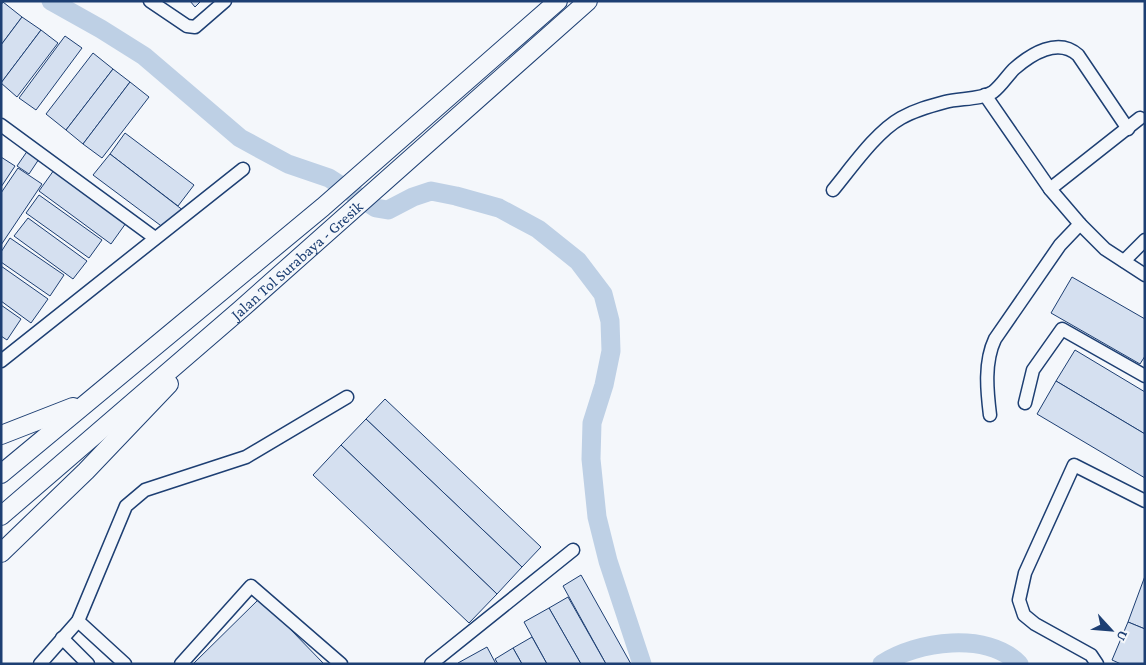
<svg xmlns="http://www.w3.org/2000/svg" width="1146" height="665" font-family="'Crimson Pro',serif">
	<rect width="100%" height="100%" fill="#f4f7fb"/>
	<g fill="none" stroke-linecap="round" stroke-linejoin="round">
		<g stroke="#bed0e5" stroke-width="19">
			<polyline points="51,1 101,29 144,56 240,138 288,164 329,178 376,208 388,210 413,197 431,191 456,196 499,208 538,229 578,261 603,294 610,321 611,351 604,385 592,423 591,459 597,517 608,561 642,664"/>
			<path d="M882,664C917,641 987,631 1019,664"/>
		</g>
	</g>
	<g fill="#d5e0f0" stroke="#1d3f73">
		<polygon points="190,1 201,1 195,7"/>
		<polygon points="3,2 22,17 1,45 1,5"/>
		<polygon points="22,17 41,30 1,83 1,45"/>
		<polygon points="41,30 58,43 17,97 1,83"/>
		<polygon points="65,36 82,48 36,110 19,98"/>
		<polygon points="93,53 113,69 66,130 46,114"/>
		<polygon points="113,69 130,82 83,144 66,130"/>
		<polygon points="130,82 149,97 102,158 83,144"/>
		<polygon points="125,133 194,185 178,206 110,154"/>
		<polygon points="28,150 39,159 29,174 17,166"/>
		<polygon points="110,154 184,211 164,228 93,175"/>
		<polygon points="1,157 15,166 1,187"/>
		<polygon points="18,168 42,184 1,245 1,193"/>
		<polygon points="54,170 126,223 111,244 39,191"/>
		<polygon points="39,195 102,240 89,258 26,213"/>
		<polygon points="28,218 87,261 73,279 14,236"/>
		<polygon points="10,238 64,275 50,296 1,262 1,252"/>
		<polygon points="1,266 48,299 31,323 1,301"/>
		<polygon points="1072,277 1145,319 1145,356 1140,364 1051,313"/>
		<polygon points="1,305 21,319 7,340 1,336"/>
		<polygon points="1075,350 1145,392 1145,434 1056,381"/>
		<polygon points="1056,381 1145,434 1145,478 1037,414"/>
		<polygon points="385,399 541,547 522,567 366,419"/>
		<polygon points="366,419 522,567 497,594 341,445"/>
		<polygon points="341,445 497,594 469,623 313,475"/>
		<polygon points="581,575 631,664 606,664 563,586"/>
		<polygon points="1145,576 1145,629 1128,622"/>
		<polygon points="568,597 606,664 581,664 549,608"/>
		<polygon points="260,598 324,664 193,664"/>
		<polygon points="549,608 581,664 547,664 524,622"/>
		<polygon points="1128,622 1145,629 1145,664 1121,664 1112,660"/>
		<polygon points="532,637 547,664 522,664 513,648"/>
		<polygon points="487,647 496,664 458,664 458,663"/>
		<polygon points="513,648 522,664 498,664 495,659"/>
	</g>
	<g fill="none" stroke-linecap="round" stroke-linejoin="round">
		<defs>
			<g id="minor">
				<polyline points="150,1 187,26 195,27 225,1"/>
				<polyline points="985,95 1050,189"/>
				<polyline points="1140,118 1050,189 1080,224 1105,249 1145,275"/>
				<polyline points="1,125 155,238"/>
				<path d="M833,190C852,167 876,132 901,118C915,110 930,106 945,102C959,98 981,100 993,92C1001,86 1007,76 1014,69C1031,54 1058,37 1078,55L1128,129"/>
				<polyline points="1124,261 1145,240"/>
				<polyline points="1,361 243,169"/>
				<polyline points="1025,403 1033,370 1062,329 1145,376"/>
				<path d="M990,415C987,391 984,362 995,339L1060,245L1080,224"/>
				<polyline points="78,621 125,664"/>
				<polyline points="62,638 88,664"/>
				<polyline points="40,664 78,621 126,506 145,490 246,457 347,397"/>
				<polyline points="181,664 251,586 341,664"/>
				<polyline points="431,664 573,550"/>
				<polyline points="1097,664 1091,655 1035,624 1024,615 1019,600 1025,573 1074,465 1145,501"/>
			</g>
			<g id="highway">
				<polyline points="1,435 73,407"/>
				<polyline points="1,474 323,207 558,1"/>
				<path id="s1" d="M1,516L240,310L588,1"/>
				<polyline points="1,553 86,471 169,384"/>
			</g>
		</defs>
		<use href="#minor" stroke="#1d3f73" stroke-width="15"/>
		<use href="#highway" stroke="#1d3f73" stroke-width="20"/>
		<use href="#minor" stroke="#f4f7fb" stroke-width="12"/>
		<use href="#highway" stroke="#f4f7fb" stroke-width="18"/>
	</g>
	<g text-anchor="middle" stroke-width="4" stroke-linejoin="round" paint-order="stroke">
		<g font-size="16" fill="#1d3f73" stroke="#f4f7fb">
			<text dy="6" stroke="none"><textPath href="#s1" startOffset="391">Jalan Tol Surabaya - Gresik</textPath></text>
		</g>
	</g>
	<rect width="1146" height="665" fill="none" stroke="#1d3f73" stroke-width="5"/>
	<g transform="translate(1111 630) rotate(116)" stroke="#f4f7fb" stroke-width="4" paint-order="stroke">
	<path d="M0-4L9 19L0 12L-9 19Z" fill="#1d3f73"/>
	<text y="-8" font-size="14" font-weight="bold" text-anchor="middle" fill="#1d3f73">U</text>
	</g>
</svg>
